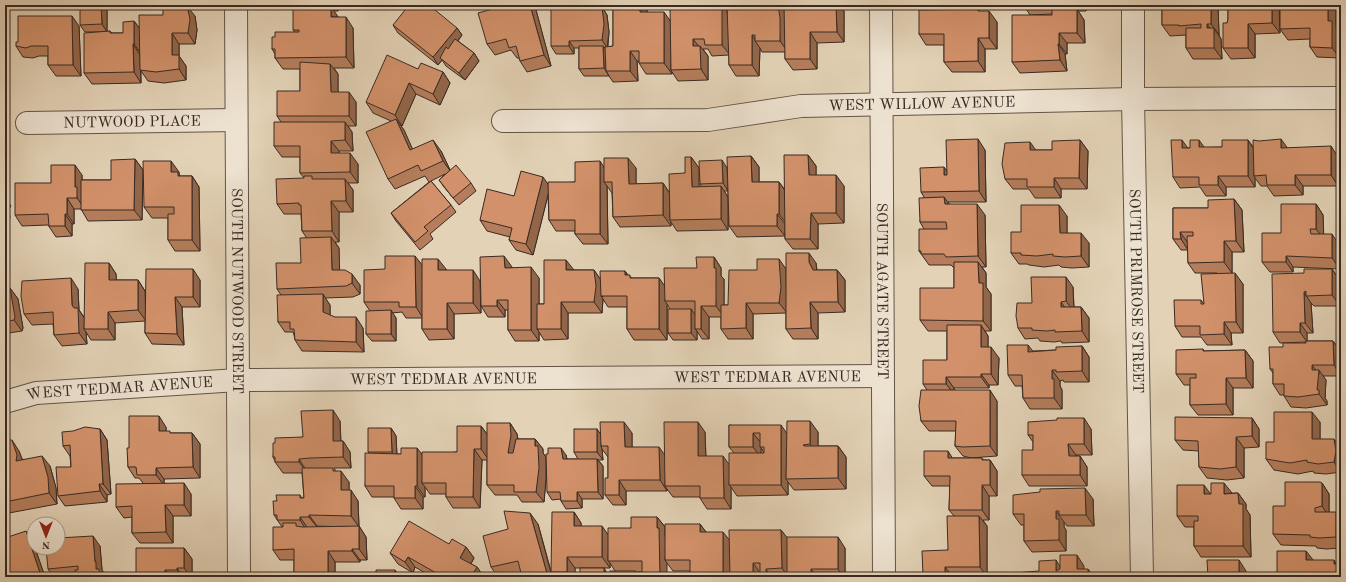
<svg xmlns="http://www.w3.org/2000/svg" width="1346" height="582" font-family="'Old Standard TT',serif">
	<rect width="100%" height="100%" fill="#e3d2b6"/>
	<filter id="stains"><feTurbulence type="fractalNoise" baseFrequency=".005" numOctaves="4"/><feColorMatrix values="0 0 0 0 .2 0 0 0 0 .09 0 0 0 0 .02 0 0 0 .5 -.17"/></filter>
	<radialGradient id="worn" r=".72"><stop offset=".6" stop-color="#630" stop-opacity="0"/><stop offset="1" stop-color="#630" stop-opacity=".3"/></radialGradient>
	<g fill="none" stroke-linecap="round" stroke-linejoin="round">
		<defs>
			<g id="minor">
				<path id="s1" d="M236,5L239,577"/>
				<path id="s2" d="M881,5L884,577"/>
				<path id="s3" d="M1133,5V99L1142,577"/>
				<path id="s4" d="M503,121L708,120L801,106L1133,99L1341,98"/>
				<path id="s5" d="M27,123L236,120"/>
				<path id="s6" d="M5,402L36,393L238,380L883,376"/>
			</g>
		</defs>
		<use href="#minor" stroke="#645448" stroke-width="24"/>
		<use href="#minor" stroke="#ede2d0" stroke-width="22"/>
	</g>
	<g fill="#b57d5b" stroke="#392a23" fill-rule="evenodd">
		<polygon points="304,5 338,5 338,11 333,11 338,17 353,28 354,68 334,68 338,74 338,92 356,102 356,126 348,126 352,132 353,151 339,151 339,153 358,164 358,183 348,183 353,190 353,212 339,212 339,242 335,242 339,248 339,270 360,285 360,294 353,297 325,298 330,305 330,316 363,328 364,352 302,351 295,340 294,335 293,332 285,332 278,322 281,295 277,289 301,263 306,237 302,231 301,214 284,214 277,204 304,178 300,173 300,157 282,157 274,146 281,122 277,116 300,91 300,69 283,69 275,58 275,54 272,49 275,37 295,32 293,30 304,6"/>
		<polygon points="613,5 647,5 647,12 670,20 689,7 688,5 727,5 727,13 728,14 844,11 844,42 817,43 817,69 793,70 785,59 785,52 762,52 760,48 759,76 736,76 729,65 729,55 712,56 708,49 703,49 708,56 708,80 678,81 672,72 672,74 646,74 639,63 639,61 637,61 638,81 613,82 609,76 584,76 579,69 579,48 574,48 574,54 556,54 551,46 602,7 607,15 609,32 608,47 613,46"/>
		<polygon points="923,5 999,5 999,7 954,8 954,9 978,9 979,11 997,22 997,49 985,49 985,72 952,72 944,62 944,45 926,45 919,34 926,10"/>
		<polygon points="1017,5 1086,5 1086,11 1078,11 1084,20 1085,43 1067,43 1067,54 1065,54 1067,71 1020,73 1012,62 1052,14 1030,15 1025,7 1018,7"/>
		<polygon points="1162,5 1218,5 1219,35 1221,39 1222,59 1193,59 1186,48 1186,35 1170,36 1162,25"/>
		<polygon points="1227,5 1279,5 1280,33 1255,34 1255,58 1231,59 1223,48 1227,23 1228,19 1228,7"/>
		<polygon points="1336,6 1336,27 1340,32 1340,58 1317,57 1310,47 1310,39 1288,40 1280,29"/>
		<polygon points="107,7 107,32 110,31 112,33 123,33 134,21 140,29 195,16 197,30 195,44 179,44 179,56 186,66 186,80 164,83 148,81 141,71 141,83 92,84 84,73 102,32 85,32 80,25"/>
		<polygon points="536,10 551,66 527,72 520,61 519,58 517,58 511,50 495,55 487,44"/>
		<polygon points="5,12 8,40 5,40"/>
		<polygon points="393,25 457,28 462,35 458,41 474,53 479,61 465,80 446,66 442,60 438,65 398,33"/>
		<polygon points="79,26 81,76 56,76 48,65 48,56 39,56 33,58 23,57 16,46 18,42"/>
		<polygon points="418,69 443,72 450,83 440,105 416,94 402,126 400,125 404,130 412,149 441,151 450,170 471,183 476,191 459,205 444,187 439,180 445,174 431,181 451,205 456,212 430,234 433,239 420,250 396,221 391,213 429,182 425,176 395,189 388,179 391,121 373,113 366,102"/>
		<polygon points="1080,140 1088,151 1087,189 1061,189 1061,198 1035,198 1029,189 1013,189 1005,179 1036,150 1052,150"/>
		<polygon points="1248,140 1254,148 1287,148 1338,157 1338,186 1303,186 1303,195 1274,196 1267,186 1261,186 1255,178 1255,187 1226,187 1226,196 1206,196 1200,187 1180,188 1173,177 1187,148 1222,147"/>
		<polygon points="985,150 986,202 948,202 949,204 985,215 986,267 982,267 986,273 986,287 991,294 991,331 985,331 988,336 988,347 999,358 998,385 989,385 989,388 954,388 954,390 997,401 997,456 971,458 963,456 955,446 956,431 929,431 921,421 927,390 923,384 947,360 947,331 928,331 920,320 954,288 954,268 951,265 929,265 919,251 924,229 920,222 924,197 921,192 946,170"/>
		<path d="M808,155L816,166V175L844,186V223L818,224V249H793L785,239V224V236L737,237L729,226L728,202V230L677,231L671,222V226L620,227L613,217L612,193L607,186L608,244H583L575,234V231H556L549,220L548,195L533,255L516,250L509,240L510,237L487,231L480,220L514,196L548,184L575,182L604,167L636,168V184L663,183L669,192L685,173L691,157L699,168V187H702L700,184L727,167L751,156L759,167V182H779L785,190ZM724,191H728V197Z"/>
		<polygon points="135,159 143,170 142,220 88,221 81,209 74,209 74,224 72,224 72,236 56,237 48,225 22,226 15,215 51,183 82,175 82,180 111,180"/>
		<polygon points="179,172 179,174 180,176 192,176 199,187 200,251 175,251 168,240 168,218 152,218 144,207"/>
		<polygon points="1234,199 1242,210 1244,252 1232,252 1232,273 1243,284 1243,333 1231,333 1232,345 1207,345 1201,337 1182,337 1175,326 1201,300 1204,304 1217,273 1195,273 1188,263 1188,250 1181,250 1173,239 1173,208 1208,208"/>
		<polygon points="1316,204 1323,215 1323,234 1339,245 1340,269 1293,267 1293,272 1270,272 1262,262 1281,233"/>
		<polygon points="1067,216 1067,233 1089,243 1089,267 1072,268 1061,267 1059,265 1044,267 1029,265 1027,264 1019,264 1011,253 1021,232"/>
		<polygon points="714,257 721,268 721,276 724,279 724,305 728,305 757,270 786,268 816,263 817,270 837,270 845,280 845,312 818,313 818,339 793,339 786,329 786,313 753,314 753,339 728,339 721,329 721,317 709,317 709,339 702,339 697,331 697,340 673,340 668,333 670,309 667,304 667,340 634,340 627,329 627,307 608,307 603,299 602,313 568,313 568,339 544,340 539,332 539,341 515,341 508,330 508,310 505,310 505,317 488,317 481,306 512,268 539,278 539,304 544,304 573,270 594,270 600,279 625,271 628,275 632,278 659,278 664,286 697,268"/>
		<polygon points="109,263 116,274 116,280 138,280 145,291 200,280 200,307 182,307 184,345 152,344 145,333 145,321 115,323 115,340 91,340 86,332 87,344 62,346 54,335 53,324 32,325 24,314 78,289 79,310 84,317"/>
		<polygon points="422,265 446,269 446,270 480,281 481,313 454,314 454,339 429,340 422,329 422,318 406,318 402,312 392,313 396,318 396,341 372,341 366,334 370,311 364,302"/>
		<polygon points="1332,269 1339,279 1340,306 1314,306 1311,303 1313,333 1307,333 1307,341 1333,341 1341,352 1341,376 1323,376 1326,380 1325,398 1327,401 1327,405 1306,408 1291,407 1284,396 1284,395 1280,395 1273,384 1273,373 1270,369 1283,347 1306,343 1306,342 1280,343 1273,332 1304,273"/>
		<polygon points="1073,287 1074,307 1081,307 1089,318 1089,342 1062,343 1061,341 1054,342 1040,341 1038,338 1025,339 1018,328 1032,303"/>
		<polygon points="10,288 18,299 23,328 22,331 9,333 7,331 5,332 5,289"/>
		<polygon points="1082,346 1089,357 1089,382 1064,382 1063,380 1060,381 1060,386 1062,390 1062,409 1030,409 1023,398 1022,386 1015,386 1008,375 1033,351 1056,350"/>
		<polygon points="1203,349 1204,351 1245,350 1253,361 1253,388 1233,388 1233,415 1198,415 1190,405 1190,385 1184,385 1176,374"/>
		<polygon points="1252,418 1259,429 1259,447 1244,448 1244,478 1227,480 1207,478 1199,467 1199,451 1183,450 1175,440"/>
		<path d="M340,421L341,441H343L350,452L351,468H334L336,471L349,482V490L358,501L359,526L366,537L367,560H360V562H335V577H295L294,576V560H280L273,550L282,527L274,515L277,501L300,495L302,498H304L302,473H283L275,462V461L273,457L275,443L303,437ZM317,526L346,527H317Z"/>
		<polygon points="1320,422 1320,439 1341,449 1341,472 1326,474 1314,473 1313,471 1298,474 1274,470 1266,459 1274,442"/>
		<polygon points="510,423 517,434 518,439 535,439 543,449 543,453 546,457 546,479 544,502 522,502 517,495 495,495 487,485 487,460 482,460 480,508 453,508 446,497 446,494 430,494 425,487 425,497 423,497 423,509 401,509 394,498 394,497 372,497 365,486 369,453 368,452 391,428 396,436 397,454 422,455 457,452 481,426 487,434"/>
		<path d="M729,425L787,433L818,432V446H838L846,457V489L794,490L788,482V495L737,496L731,487V509H707L700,498V497H673L667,489V491H626V505H613L605,495L608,478V457L602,449L603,460H598L603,466V499H582V508L566,509L561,501V499L552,500L547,492L566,455L567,459H578L574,452L600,434L632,433V447L665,455L705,432L706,456L729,465L734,453L729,447ZM761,448L764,453H761Z"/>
		<polygon points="166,427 166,431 171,433 192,433 200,444 200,478 164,479 164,483 191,494 191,516 173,516 173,543 140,543 132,533 132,517 124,518 116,507 143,483 139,478 135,478 128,467 129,448"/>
		<polygon points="100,429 107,440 111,494 107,495 107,502 65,506 58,496 71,467 70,456 63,446"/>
		<polygon points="1091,429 1092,455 1076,455 1076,456 1080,456 1087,467 1087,486 1029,486 1022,475 1033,450 1033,442 1028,435"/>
		<polygon points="5,440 19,451 22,459 50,466 56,488 57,504 9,513 5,507"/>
		<polygon points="953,458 982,458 983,460 990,460 997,471 997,496 989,496 989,520 983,520 987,526 987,577 924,577 923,575 948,550 954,516 949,510 950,486 932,486 924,476"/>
		<polygon points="1322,483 1329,494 1329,512 1341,519 1341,548 1326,549 1317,548 1316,546 1281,545 1273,534 1285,506"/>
		<polygon points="1238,493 1246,504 1246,509 1250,515 1251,557 1201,557 1194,546 1194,527 1185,527 1177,516 1210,494"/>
		<polygon points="1093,499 1094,526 1067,526 1064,522 1064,527 1066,530 1066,551 1032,552 1024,541 1024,525 1021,525 1013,514"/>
		<polygon points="574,512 581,523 581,526 608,534 631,528 657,517 665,527 665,537 700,524 706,532 729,540 781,530 787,538 845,548 845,577 690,577 690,571 673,571 667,563 642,572 635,572 639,577 615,571 610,563 610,568 575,568 575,577 554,577 551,572 521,573 503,577 498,577 491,567 538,524 551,571"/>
		<polygon points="33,542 45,577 5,577"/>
		<polygon points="449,544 466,547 474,558 471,564 477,567 484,577 432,577 415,567 413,573 398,564 390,553"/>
		<polygon points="100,546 102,570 104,573 104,576 105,577 53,577 48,569"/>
		<polygon points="184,548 192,559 192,577 136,577"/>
	</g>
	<g fill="#93664a" stroke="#392a23">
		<polygon points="101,5 105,5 107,7 107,32 102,24"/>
		<polygon points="334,5 338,5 338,11"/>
		<polygon points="530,5 533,5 536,10 551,66 544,55"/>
		<polygon points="640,5 647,5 647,22 640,12"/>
		<polygon points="719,5 727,5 727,13 729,16 730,55 722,45"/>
		<polygon points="778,5 784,5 787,51 780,41"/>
		<polygon points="836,5 840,5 844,11 844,42 837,32"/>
		<polygon points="948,5 952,5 954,8 954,14"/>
		<polygon points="1054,5 1056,5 1060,12 1061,14"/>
		<polygon points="1082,5 1086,5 1086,11"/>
		<polygon points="1211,5 1218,5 1219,35 1211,24"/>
		<polygon points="1272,5 1279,5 1280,33 1272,23"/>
		<polygon points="1328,5 1335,5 1336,6 1336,27 1340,32 1340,58 1332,48 1328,21"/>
		<polygon points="187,6 195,16 197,30 195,44 188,33"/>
		<polygon points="331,6 338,17 331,17"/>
		<polygon points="602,7 607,15 609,32 607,48 602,40"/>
		<polygon points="1077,9 1084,20 1085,43 1077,33"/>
		<polygon points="989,11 997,22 997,49 989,38"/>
		<polygon points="5,12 8,40 5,36"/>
		<polygon points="664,12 671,22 671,70 672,72 672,74 664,63"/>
		<polygon points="72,16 79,26 81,76 73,65"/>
		<polygon points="346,17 353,28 354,68 346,57"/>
		<polygon points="134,21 142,32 142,55 134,44"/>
		<polygon points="1207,24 1214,34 1214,28 1221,39 1222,59 1214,48 1207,28"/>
		<polygon points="1248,24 1255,34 1255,58 1248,48"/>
		<polygon points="457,28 462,35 442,60 440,58 442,60 438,65 433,57"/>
		<polygon points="810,32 817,43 817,69 810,59"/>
		<polygon points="172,33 179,44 179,56 186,66 186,80 179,69 172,55"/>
		<polygon points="1059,33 1067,43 1067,54 1059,44"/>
		<polygon points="752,35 756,41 755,41 760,48 759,76 752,65"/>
		<polygon points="978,38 985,49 985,72 978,61"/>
		<polygon points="693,39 700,48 700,46 708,56 708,80 701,69 693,46"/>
		<polygon points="569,41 574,48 574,54 569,46"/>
		<polygon points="133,44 140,55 141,83 134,72"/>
		<polygon points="1058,44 1065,54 1067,71 1060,60"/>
		<polygon points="603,46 609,53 606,71 609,76 604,68"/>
		<polygon points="630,51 637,61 638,81 630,71"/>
		<polygon points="474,53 479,61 465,80 459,73"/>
		<polygon points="330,64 338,74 338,103 331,92"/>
		<polygon points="443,72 450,83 440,105 433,94"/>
		<polygon points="409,83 416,94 402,126 395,115"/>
		<polygon points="349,92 356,102 356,126 349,116"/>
		<polygon points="396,119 404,130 418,161 410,150"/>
		<polygon points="345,122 352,132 353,151 345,140"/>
		<polygon points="978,139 985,150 986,202 979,191"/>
		<polygon points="1281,139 1289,150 1281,148"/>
		<polygon points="433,140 441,151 451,172 443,161"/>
		<polygon points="1080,140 1088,151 1087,189 1079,178"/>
		<polygon points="1182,140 1190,151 1182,148"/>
		<polygon points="1199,140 1207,151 1199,147"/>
		<polygon points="1248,140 1255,151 1254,176 1255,178 1255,187 1248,176"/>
		<polygon points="331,141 339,151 339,164 331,153"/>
		<polygon points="1030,142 1038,153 1030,150"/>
		<polygon points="1331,146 1338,157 1338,186 1331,175"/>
		<polygon points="350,153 358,164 358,183 350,172"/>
		<polygon points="808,155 816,166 816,186 809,175"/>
		<polygon points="751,156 759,167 759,193 752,182"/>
		<polygon points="691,157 699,168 699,197 692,187"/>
		<polygon points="628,158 636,168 636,195 629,184"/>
		<polygon points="135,159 143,170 142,220 134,210"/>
		<polygon points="722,160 727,168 728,191 723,183"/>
		<polygon points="171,161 179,172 179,174 185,183 171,172"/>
		<polygon points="600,161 607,172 604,182 607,186 608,244 600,234"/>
		<polygon points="75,165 82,175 82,194 85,209 77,198 75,187"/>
		<polygon points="944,167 952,178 944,175"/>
		<polygon points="836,175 844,186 844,223 836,213"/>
		<polygon points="1295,175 1303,186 1303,195 1295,185"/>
		<polygon points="192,176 199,187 200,251 192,240"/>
		<polygon points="1218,176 1226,187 1226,196 1218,185"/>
		<polygon points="543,177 550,187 533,255 526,244"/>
		<polygon points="1054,178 1061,189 1061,198 1054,187"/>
		<polygon points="345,179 353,190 353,212 346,201"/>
		<polygon points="779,182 786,192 787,224 779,214"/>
		<polygon points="663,183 670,194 670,220 671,222 671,226 663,215"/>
		<polygon points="721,186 728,197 728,230 721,219"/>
		<polygon points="5,197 11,206 7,212 10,216 7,234 5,237"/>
		<polygon points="944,197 952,208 945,204"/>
		<polygon points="67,198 74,209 74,224 67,214"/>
		<polygon points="1234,199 1242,210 1244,252 1236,241"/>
		<polygon points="331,201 339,212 339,242 332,231"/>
		<polygon points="977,204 985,215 986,267 978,256"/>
		<polygon points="1316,204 1323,215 1324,240 1316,229"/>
		<polygon points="1059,205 1067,216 1067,244 1060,233"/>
		<polygon points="811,213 818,224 818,249 810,239"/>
		<polygon points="65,214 72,224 72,236 65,226"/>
		<polygon points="777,214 785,224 785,236 777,226"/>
		<polygon points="1180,232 1188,243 1188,250 1181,239"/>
		<polygon points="1081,233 1089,243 1089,267 1081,256"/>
		<polygon points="1332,234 1339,245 1340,269 1332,258"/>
		<polygon points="331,237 339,248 340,281 332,270"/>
		<polygon points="1224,241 1232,252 1232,273 1224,262"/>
		<polygon points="809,253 816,263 817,273 813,270 809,262"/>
		<polygon points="415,256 423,266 423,318 416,307"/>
		<polygon points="504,256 512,267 512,278 505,268"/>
		<polygon points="1286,256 1293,267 1293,272 1286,262"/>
		<polygon points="714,257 721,268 721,276 724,279 724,317 716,306 714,268"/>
		<polygon points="438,259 446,269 446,281 438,270"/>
		<polygon points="779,259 786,269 787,313 779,303"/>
		<polygon points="566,260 574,270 566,270"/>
		<polygon points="978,262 986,273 986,287 991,294 991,331 983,321 979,283"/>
		<polygon points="109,263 116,274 117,291 109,280"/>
		<polygon points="531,267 539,278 539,329 537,329 539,332 539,341 531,330"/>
		<polygon points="193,269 200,280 200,307 193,297"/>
		<polygon points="1332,269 1339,279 1340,306 1332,295"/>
		<polygon points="473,270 480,281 481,313 473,303"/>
		<polygon points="594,270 601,280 603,297 602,296 601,296 603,299 602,313 594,302"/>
		<polygon points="837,270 845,280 845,312 838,302"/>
		<polygon points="625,271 632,282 625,275"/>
		<polygon points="1235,273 1243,284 1243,333 1236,322"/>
		<polygon points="352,274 360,285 360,294 352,283"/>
		<polygon points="1066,277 1073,287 1074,312 1066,301"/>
		<polygon points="71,278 78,289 79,310 85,319 84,329 86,332 87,344 79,333 72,305"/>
		<polygon points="659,278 667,289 665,301 667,304 667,340 659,329"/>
		<polygon points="138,280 145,291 146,321 138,310"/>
		<polygon points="10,288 18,299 23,328 22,331 14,320"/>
		<polygon points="1304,292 1311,303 1313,333 1305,323"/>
		<polygon points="323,294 330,305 330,323 323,312"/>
		<polygon points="175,297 182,307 184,345 177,334"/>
		<polygon points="497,300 505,310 505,317 497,306"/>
		<polygon points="561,302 568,313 568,339 561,329"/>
		<polygon points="810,302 818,313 818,339 811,328"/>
		<polygon points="1061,302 1068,312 1061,307"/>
		<polygon points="447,303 454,314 454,339 447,329"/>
		<polygon points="746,303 753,314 753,339 746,328"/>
		<polygon points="701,306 709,317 709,339 701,329"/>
		<polygon points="1081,307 1089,318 1089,342 1082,331"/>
		<polygon points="691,309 697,317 695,329 697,331 697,340 691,333"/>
		<polygon points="391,310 396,318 396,341 391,334"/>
		<polygon points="108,312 115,323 115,340 108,329"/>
		<polygon points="356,317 363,328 364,352 356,342"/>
		<polygon points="1224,322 1231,333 1232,345 1224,334"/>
		<polygon points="1300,323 1307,333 1307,342 1300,332"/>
		<polygon points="981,325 988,336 988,358 981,347"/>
		<polygon points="1333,341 1341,352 1341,376 1334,365"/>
		<polygon points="1028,345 1036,355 1028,352"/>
		<polygon points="1082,346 1089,357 1089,382 1082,371"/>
		<polygon points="991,347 999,358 998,385 991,374"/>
		<polygon points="1245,350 1253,361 1253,388 1246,378"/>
		<polygon points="1312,365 1319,374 1319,370 1326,380 1325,398 1327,401 1327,405 1319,394 1317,390 1312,370"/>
		<polygon points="1052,370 1060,381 1060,386 1062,390 1062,409 1054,398 1052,379"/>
		<polygon points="981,374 989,385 989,388 981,377"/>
		<polygon points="946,377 954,388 954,394 946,384"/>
		<polygon points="1226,378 1233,388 1233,415 1226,404"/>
		<polygon points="990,390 997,401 997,456 990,446"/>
		<polygon points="333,410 340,421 341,452 333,441"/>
		<polygon points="1312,412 1320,422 1320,450 1312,439"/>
		<polygon points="159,416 166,427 166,442 159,431"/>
		<polygon points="1084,418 1091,429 1092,455 1084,444"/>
		<polygon points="1252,418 1259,429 1259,447 1252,436"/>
		<polygon points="810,421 818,432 818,455 810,444"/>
		<polygon points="624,422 632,433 632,458 625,447"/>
		<polygon points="698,422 705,432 706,467 698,456"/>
		<polygon points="510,423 517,434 519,446 516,463 508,453"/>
		<polygon points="781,425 788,435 786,479 788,482 788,495 781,485"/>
		<polygon points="481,426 489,437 489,460 481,449"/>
		<polygon points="391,428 396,436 397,459 392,452"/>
		<polygon points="100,429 107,440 111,494 103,484"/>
		<polygon points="597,429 602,436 601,446 602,449 603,460 597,452"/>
		<polygon points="192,433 200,444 200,478 193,467"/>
		<polygon points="753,433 761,443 760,447 761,448 761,458 753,447"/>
		<polygon points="1236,437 1244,448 1244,478 1236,467"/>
		<polygon points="535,439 543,449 543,453 546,457 546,479 544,502 536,492"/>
		<polygon points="1334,439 1341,449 1341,472 1334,462"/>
		<polygon points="12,440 19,451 24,465 16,461"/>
		<polygon points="343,441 350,452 351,468 343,457"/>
		<polygon points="1068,444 1076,455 1076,467 1069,456"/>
		<polygon points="838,446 846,457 846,489 838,478"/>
		<polygon points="659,447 667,458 665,486 667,489 667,491 660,480"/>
		<polygon points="417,448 425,458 422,483 425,487 425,497 417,486"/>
		<polygon points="561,448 566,455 568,466 563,459"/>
		<polygon points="474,449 482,460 480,508 473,497"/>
		<polygon points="948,451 955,462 948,458"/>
		<polygon points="42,456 50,466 56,488 57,504 49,493"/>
		<polygon points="723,456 731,467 729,485 731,487 731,509 724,498"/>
		<polygon points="1080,456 1087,467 1087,486 1080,475"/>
		<polygon points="299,459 306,470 307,473 299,462"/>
		<polygon points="597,459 603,466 603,499 598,492"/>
		<polygon points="990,460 997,471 997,496 990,485"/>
		<polygon points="156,468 164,479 164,485 156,475"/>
		<polygon points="341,471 349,482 349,501 341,490"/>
		<polygon points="619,480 626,491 626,505 619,495"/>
		<polygon points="184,483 191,494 191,516 184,505"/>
		<polygon points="1224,483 1232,493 1224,494"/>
		<polygon points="1322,483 1329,494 1329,517 1322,506"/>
		<polygon points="99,484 107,495 107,502 100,491"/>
		<polygon points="982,485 989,496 989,520 982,510"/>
		<polygon points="1204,485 1212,496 1204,494"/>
		<polygon points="415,486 423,497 423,509 415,498"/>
		<polygon points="1085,488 1093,499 1094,526 1086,515"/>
		<polygon points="351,490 358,501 359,527 351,516"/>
		<polygon points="577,492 582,499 582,508 577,501"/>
		<polygon points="1238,493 1246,504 1246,509 1250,515 1251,557 1243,546 1239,504"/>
		<polygon points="165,505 173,516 173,543 166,532"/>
		<polygon points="1056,511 1064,522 1064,527 1066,530 1066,551 1059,540 1056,519"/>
		<polygon points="574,512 581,523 581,536 574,526"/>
		<polygon points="1336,512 1341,519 1341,544 1336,537"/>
		<polygon points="530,513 538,524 552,577 548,577"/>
		<polygon points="309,515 317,526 317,527 309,517"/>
		<polygon points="979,516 987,526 987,577 980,567"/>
		<polygon points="300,517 307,527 307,531 300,520"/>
		<polygon points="657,517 665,527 665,536 667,539 665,560 667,563 667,577 660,577 657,528"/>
		<polygon points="700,524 708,535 700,532"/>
		<polygon points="359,526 366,537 367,560 359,549"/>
		<polygon points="602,526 609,536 608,561 610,563 610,568 602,557"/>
		<polygon points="781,530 789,540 788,577 782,568"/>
		<polygon points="26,531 33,542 34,548 35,548 45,577 43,577 40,573"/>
		<polygon points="723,532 731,542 731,577 723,577"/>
		<polygon points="93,536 100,546 102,570 104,573 104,576 105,577 100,577 96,569 95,562"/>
		<polygon points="838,537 845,548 845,577 843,577 838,569"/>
		<polygon points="466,547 474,558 468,568 460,558"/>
		<polygon points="184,548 192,559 192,577 191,577 184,568"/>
		<polygon points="352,549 360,560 360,562 352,551"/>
		<polygon points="328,551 335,562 335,577 329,577 328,576"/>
		<polygon points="1306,551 1314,561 1306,560"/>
		<polygon points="1077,555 1084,566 1084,577 1077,569"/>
		<polygon points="408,557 415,567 413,573 405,562"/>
		<polygon points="567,557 575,568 575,577 571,577 567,572"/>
		<polygon points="1056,560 1063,571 1056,571"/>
		<polygon points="1239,560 1246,571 1246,577 1239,577"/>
		<polygon points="1334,560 1338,566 1338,564 1341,568 1341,577 1338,577 1334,564"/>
		<polygon points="753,563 761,574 761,577 753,577"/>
		<polygon points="477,567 484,577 471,577"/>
		<polygon points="945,567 953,577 947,577 945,574"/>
		<polygon points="177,568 183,577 182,577 177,570"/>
		<polygon points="604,568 609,576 609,577 604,577"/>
		<polygon points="766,569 771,577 766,577"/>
		<polygon points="811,569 817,577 811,577"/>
		<polygon points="1088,569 1094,577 1088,577"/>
		<polygon points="165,570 170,577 170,574 172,577 167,577 165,574"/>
		<polygon points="395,570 400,577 395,576"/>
		<polygon points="635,571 639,577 635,577"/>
		<polygon points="440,572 443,577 440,577 438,574"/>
	</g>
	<g fill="#d2916a" stroke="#392a23">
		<polygon points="80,5 101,5 102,24 80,25"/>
		<polygon points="293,5 331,6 331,17 346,17 346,57 275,58 275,49 272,49 272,37 275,37 275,32 299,32 299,30 293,30"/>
		<polygon points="409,5 429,5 457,28 433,57 393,25"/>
		<polygon points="507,5 530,5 544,55 520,61 516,46 509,48 506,39 487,44 478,13"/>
		<polygon points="613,5 640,5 640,12 664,12 664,63 639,63 639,51 630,51 630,71 606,71 605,47 613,46"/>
		<polygon points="688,5 719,5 720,6 722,6 722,45 705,45 704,39 693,39 693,46 700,46 701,69 671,70 670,7 689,7"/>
		<polygon points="727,5 778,5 780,18 780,41 755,41 755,35 752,35 752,65 729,65"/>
		<polygon points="784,5 836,5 837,32 810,32 810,59 785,59"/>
		<polygon points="1162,5 1211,5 1211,24 1207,24 1207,28 1214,28 1214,48 1186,48 1186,28 1201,28 1201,24 1179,26 1179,25 1162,25"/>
		<polygon points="1228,5 1272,5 1272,23 1248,24 1248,48 1223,48 1223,23 1227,23 1228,19"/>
		<polygon points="1280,5 1328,5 1328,21 1332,21 1332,48 1310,47 1310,28 1280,29"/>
		<polygon points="163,6 187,6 190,19 188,33 172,33 172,55 179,55 179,69 156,72 140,70 139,15 163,15"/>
		<polygon points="602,7 604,24 602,40 569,41 569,46 551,46 551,8"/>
		<polygon points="978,9 978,11 989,11 989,38 978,38 978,61 944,62 944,34 919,34 919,10"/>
		<polygon points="1052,9 1077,9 1077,33 1059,33 1059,44 1058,44 1060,60 1012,62 1012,15 1052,15"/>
		<polygon points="18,16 72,16 73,65 48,65 48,46 31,46 26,48 16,46 16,42 18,42"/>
		<polygon points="134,21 134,44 133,44 134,72 84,73 84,33 110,31 110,33 123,33 123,22"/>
		<rect x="1340" y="22" width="1" height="27"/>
		<polygon points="455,39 474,53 459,73 440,58 446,47 448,49"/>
		<polygon points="579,46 603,46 604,68 579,69"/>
		<polygon points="387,55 418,69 421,63 443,72 433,94 409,83 395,115 366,102"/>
		<polygon points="300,62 330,64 331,92 349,92 349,116 277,116 277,91 300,91"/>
		<polygon points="396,119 410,150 433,140 443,161 421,171 418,165 388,179 366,132"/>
		<polygon points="274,122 345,122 345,140 331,141 331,153 350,153 350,172 300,173 300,146 274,146"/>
		<polygon points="978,139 979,191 921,192 920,168 944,167 944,175 947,175 946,140"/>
		<polygon points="1281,139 1281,148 1331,146 1331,175 1295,175 1295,185 1267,185 1266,175 1254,176 1253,140 1259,141"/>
		<polygon points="1080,140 1079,178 1054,178 1054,187 1027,187 1027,179 1005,179 1002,164 1005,143 1030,142 1030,150 1052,150 1052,141"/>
		<polygon points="1171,140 1182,140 1182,148 1190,148 1190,140 1199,140 1199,147 1222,147 1222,140 1248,140 1248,176 1218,176 1218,185 1199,185 1199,177 1173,177"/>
		<polygon points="784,155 808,155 809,175 836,175 836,213 811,213 810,239 785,239"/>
		<polygon points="751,156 752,182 779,182 779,214 777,214 777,226 729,226 727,157"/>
		<polygon points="685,157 691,157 692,187 721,186 721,219 670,220 669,174 685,173"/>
		<polygon points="604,158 628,158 629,184 663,183 663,215 613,217 612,182 604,182"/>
		<polygon points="135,159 134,210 81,210 81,180 111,180 111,160"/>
		<polygon points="722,160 723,183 700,184 699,161"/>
		<polygon points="143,161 171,161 171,172 178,172 178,176 192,176 192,240 168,240 168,214 174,214 174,207 144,207"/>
		<polygon points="600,161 600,234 575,234 575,220 549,220 548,182 575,182 575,162"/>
		<polygon points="51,165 75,165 75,187 77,187 77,198 67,198 67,214 65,214 65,226 49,226 48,214 15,215 15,183 51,183"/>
		<polygon points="456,165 471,183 453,198 439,180"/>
		<polygon points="521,171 543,177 526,244 509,240 512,228 480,220 487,189 514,196"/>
		<polygon points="304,176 312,176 312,179 345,179 346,201 331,201 332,231 302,231 301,205 299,205 299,203 277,204 276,179 304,178"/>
		<polygon points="431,181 451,205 424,227 428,231 415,242 391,213"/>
		<polygon points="944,197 945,204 977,204 978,256 946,257 944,254 921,254 921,251 919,251 919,229 947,229 946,222 920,222 919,198"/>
		<polygon points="1234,199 1236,241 1224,241 1224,262 1188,263 1187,236 1193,236 1193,232 1180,232 1181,239 1173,239 1173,208 1208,208 1208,200"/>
		<polygon points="1281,204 1316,204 1316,229 1310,229 1311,234 1332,234 1332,258 1286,256 1286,262 1262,262 1262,233 1281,233"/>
		<polygon points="1021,205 1059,205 1060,233 1081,233 1081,256 1065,257 1053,256 1053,254 1037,256 1021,255 1021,253 1011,253 1011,232 1021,232"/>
		<polygon points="331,237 332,270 345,270 352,274 352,283 346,286 277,289 276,263 301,263 300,238"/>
		<polygon points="786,253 809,253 809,262 813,270 837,270 838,302 810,302 811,328 786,329"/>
		<polygon points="385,256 415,256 416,307 399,307 399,302 364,302 364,270 385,269"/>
		<polygon points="504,256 505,268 531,267 531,330 508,330 508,300 497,300 497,306 481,306 480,257"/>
		<polygon points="696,257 714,257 714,268 716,268 716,306 701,306 701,329 695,329 695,301 665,301 664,268 697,268"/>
		<polygon points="422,259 438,259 438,270 473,270 473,303 447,303 447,329 422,329"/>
		<polygon points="757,259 779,259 781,287 779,303 746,303 746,328 721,329 721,305 728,305 729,270 757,270"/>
		<polygon points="544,260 566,260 566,270 594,270 596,286 594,302 561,302 561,329 537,329 537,304 544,304"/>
		<polygon points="954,262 978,262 979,283 983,283 983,321 920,320 920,288 954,288"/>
		<polygon points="85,263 109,263 109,280 138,280 138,310 108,312 108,329 84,329"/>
		<polygon points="146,269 193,269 193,297 175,297 177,334 145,333"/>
		<polygon points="1304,269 1332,269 1332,295 1306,296 1306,291 1304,292 1305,323 1300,323 1300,332 1273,332 1272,274 1304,273"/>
		<polygon points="600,271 625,271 625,275 630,275 630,278 659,278 659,329 627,329 627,296 601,296"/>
		<polygon points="1235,273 1236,322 1224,322 1224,334 1200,335 1200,326 1175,326 1174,300 1201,300 1201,304 1204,304 1201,274"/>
		<polygon points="1031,277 1066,277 1066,301 1061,302 1061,307 1081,307 1082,331 1055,332 1055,330 1047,331 1032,330 1032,328 1018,328 1016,316 1017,303 1032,303"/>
		<polygon points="71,278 72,305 74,308 78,308 79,333 54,335 53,312 24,314 21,296 22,281"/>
		<polygon points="10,288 15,317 14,320 5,322 5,289"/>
		<polygon points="323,294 323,312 335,317 356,317 356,342 295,340 294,329 290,329 290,322 278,322 277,295"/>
		<rect x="668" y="309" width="23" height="24"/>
		<polygon points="391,310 391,334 366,334 366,311"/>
		<polygon points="947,325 981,325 981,347 991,347 991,374 981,374 981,377 946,377 946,384 923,384 923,360 947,360"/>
		<polygon points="1306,341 1333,341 1334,365 1312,365 1312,370 1319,370 1317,390 1319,390 1319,394 1298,397 1284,396 1284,384 1273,384 1273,369 1270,369 1269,347 1283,347 1283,343 1306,343"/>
		<polygon points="1007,345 1028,345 1028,352 1056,350 1056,347 1082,346 1082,371 1056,372 1056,370 1052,370 1052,379 1054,379 1054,398 1023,398 1022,375 1008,375"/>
		<polygon points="1203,349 1203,351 1245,350 1246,378 1226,378 1226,404 1190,405 1190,378 1196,378 1196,374 1176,374 1176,350"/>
		<polygon points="921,390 990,390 990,446 963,447 955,446 956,421 921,421 919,406"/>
		<polygon points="333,410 333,441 343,441 343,457 310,458 299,459 299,462 275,462 275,457 273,457 273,443 275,443 275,438 303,437 301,411"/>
		<polygon points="1274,412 1312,412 1312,439 1334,439 1336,451 1334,462 1318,464 1307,462 1307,460 1290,463 1266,459 1266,442 1274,442"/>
		<polygon points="129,416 159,416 159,431 170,431 170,433 192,433 193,467 156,468 156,475 137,475 136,467 128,467 127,448 129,448"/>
		<polygon points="1175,417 1252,418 1252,436 1236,437 1236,467 1220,469 1199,467 1198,441 1175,440"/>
		<polygon points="1057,418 1084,418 1084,444 1068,444 1069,456 1080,456 1080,475 1022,475 1022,450 1033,450 1033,435 1028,435 1028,422 1057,420"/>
		<polygon points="787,421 810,421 810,444 803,445 804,446 838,446 838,478 786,479"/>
		<polygon points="600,422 624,422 625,447 659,447 660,480 619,480 619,495 605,495 605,478 608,478 608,446 601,446"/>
		<polygon points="664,422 698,422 698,456 723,456 724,498 700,498 700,486 665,486"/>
		<polygon points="487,423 510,423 511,435 508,453 513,453 516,439 535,439 535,446 538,446 539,468 536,492 514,492 514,485 487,485"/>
		<polygon points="729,425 781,425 781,485 729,485 729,453 764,453 764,447 760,447 760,433 753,433 753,447 729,447"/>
		<polygon points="457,426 481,426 481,449 474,449 473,497 446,497 446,483 422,483 422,452 457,452"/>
		<polygon points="85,427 100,429 103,484 99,484 100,491 58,496 56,467 71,467 70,445 63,446 62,432 73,431"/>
		<polygon points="368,428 391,428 392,452 368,452"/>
		<rect x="574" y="429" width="23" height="23"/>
		<polygon points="5,440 12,440 17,455 16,461 42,456 48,477 49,493 5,502"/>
		<polygon points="401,448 417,448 417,486 415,486 415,498 394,498 394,486 365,486 365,453 401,454"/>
		<polygon points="548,448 561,448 563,459 597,459 598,492 577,492 577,501 561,501 560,492 547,492 546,454 548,454"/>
		<polygon points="924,451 948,451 948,458 982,458 982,460 990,460 990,485 982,485 982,510 949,510 950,476 924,476"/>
		<polygon points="302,468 333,468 333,471 341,471 341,490 351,490 351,516 309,515 309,517 300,517 300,520 277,520 277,515 274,515 273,501 277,501 276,495 300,495 300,498 304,498"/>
		<polygon points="1285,482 1320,482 1322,483 1322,506 1315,508 1315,512 1336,512 1336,537 1319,538 1310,537 1310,535 1273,534 1273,506 1285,506"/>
		<polygon points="184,483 184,505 165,505 166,532 132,533 132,506 116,507 116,484"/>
		<polygon points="1211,483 1224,483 1224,494 1238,493 1239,504 1243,504 1243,546 1194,546 1194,521 1198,521 1198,516 1177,516 1177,485 1204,485 1204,494 1211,494"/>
		<polygon points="1085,488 1086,515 1059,515 1059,511 1056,511 1056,519 1059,519 1059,540 1024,541 1024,514 1013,514 1013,495 1040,492 1040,489"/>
		<polygon points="504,511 530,513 548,577 522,577 518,561 491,567 483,536 508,529"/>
		<polygon points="552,512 574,512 574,526 602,526 602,557 567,557 567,572 551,572"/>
		<polygon points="947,516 979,516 980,567 945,567 945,574 923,575 922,551 948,550"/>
		<polygon points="631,517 657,517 657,528 659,528 660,577 642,577 642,561 608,561 608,528 631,528"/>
		<polygon points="409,521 449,544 452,539 466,547 460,558 477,567 471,577 448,577 440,572 438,574 408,557 405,562 390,553"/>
		<polygon points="283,523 296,523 296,526 302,527 359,526 359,549 352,549 352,551 328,551 328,576 294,576 294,549 273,550 273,527 283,527"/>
		<polygon points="665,524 700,524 700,532 723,532 723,577 690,577 690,560 665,560"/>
		<polygon points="729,530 781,530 782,568 766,569 766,577 760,577 760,563 753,563 753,577 730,577"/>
		<polygon points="26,531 40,573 33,575 33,577 5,577 5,551 9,550 5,538"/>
		<polygon points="93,536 95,562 96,562 96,569 99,569 100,577 76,577 75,570 78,570 78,566 48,569 46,548 58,548 58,538"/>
		<polygon points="787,537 838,537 838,569 811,569 811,577 787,577"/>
		<polygon points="136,548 184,548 184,568 177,568 177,570 165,570 165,574 170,574 170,577 136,577"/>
		<polygon points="1277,551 1306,551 1306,560 1334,560 1334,564 1338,564 1338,577 1277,577"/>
		<polygon points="1060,555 1077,555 1077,569 1088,569 1088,577 1014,577 1014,573 1039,571 1039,561 1056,560 1056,571 1060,569"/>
		<polygon points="1207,560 1239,560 1239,577 1208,577"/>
		<rect x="580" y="568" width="24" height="9"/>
		<polygon points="376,570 395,570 395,576 408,576 408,577 376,577"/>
		<rect x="610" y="571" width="25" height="6"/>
	</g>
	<g text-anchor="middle" stroke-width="3.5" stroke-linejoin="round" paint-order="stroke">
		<g font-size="15" fill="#392a23" stroke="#ede2d0">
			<text dy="5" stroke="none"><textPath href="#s4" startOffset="420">WEST WILLOW AVENUE</textPath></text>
			<text dy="5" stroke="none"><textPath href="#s5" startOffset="105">NUTWOOD PLACE</textPath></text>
			<text dy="5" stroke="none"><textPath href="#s1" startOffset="286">SOUTH NUTWOOD STREET</textPath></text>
			<text dy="5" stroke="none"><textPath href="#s2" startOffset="286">SOUTH AGATE STREET</textPath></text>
			<text dy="5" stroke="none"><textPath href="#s3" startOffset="286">SOUTH PRIMROSE STREET</textPath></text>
			<text dy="5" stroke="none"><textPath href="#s6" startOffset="764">WEST TEDMAR AVENUE</textPath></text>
			<text dy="5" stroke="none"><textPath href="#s6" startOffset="440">WEST TEDMAR AVENUE</textPath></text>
			<text dy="5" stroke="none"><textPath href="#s6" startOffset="116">WEST TEDMAR AVENUE</textPath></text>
		</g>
	</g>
	<rect width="1346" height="582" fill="none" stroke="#e3d2b6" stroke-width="20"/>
	<rect x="6" y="6" width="1334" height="570" fill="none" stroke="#392a23" stroke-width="2"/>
	<rect x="10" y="10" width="1326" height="562" fill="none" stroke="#392a23"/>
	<g transform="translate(46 536) rotate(180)"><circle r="19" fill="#ede2d0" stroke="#a5988b"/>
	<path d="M0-3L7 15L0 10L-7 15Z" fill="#8f2418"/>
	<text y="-6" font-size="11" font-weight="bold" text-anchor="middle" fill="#392a23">N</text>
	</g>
	<rect width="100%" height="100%" filter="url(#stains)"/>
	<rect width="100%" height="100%" fill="url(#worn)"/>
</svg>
